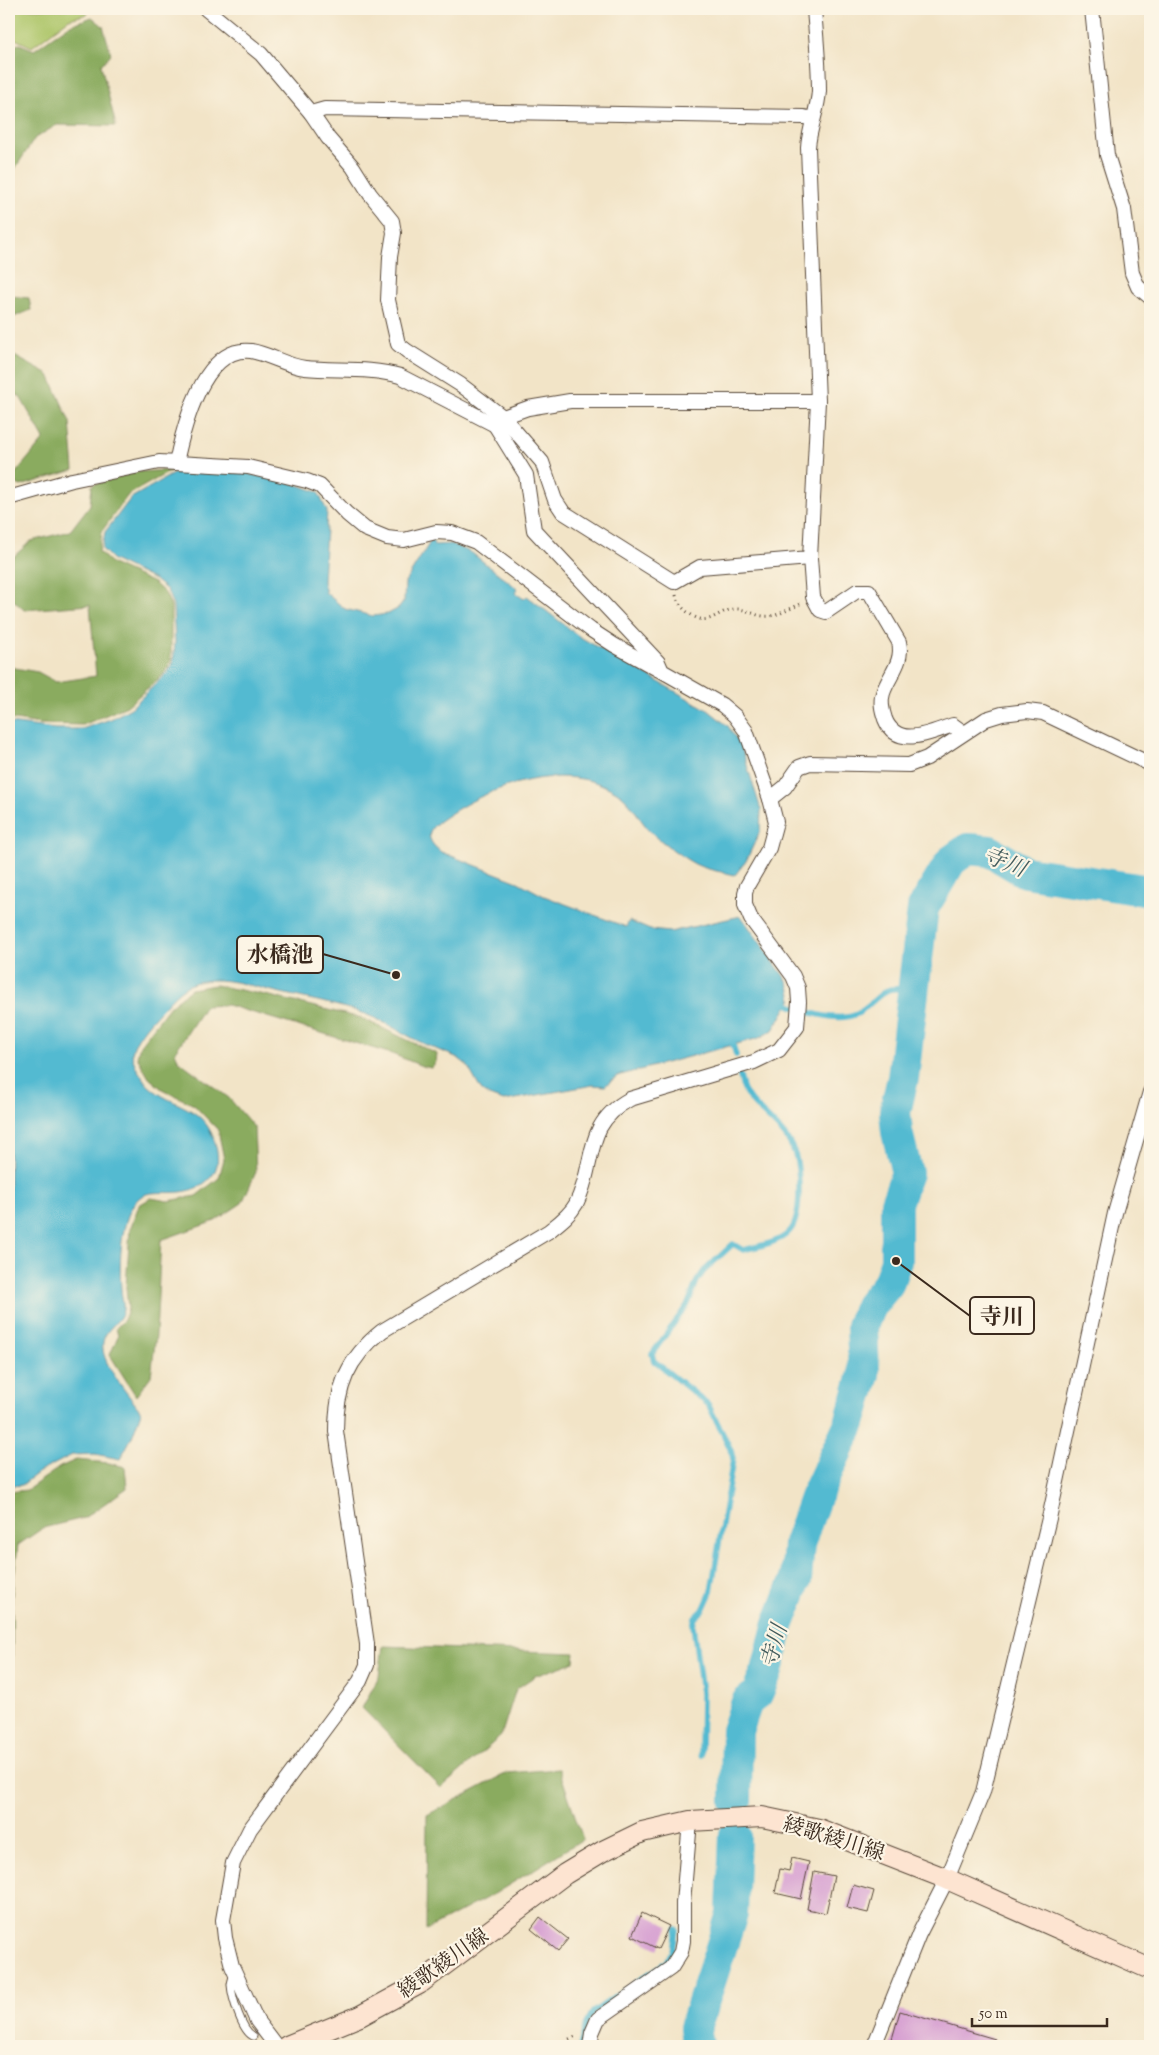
<svg xmlns="http://www.w3.org/2000/svg" width="1159" height="2055" font-family="'Sorts Mill Goudy','Noto Serif JP',serif">
	<rect width="100%" height="100%" fill="#fcf5e5"/>
	<filter id="ink" filterUnits="userSpaceOnUse"><feTurbulence type="fractalNoise" baseFrequency=".02" numOctaves="2"/><feDisplacementMap in="SourceGraphic" scale="10" xChannelSelector="R" yChannelSelector="G"/><feConvolveMatrix kernelMatrix="1 2 1 2 8 2 1 2 1" color-interpolation-filters="sRGB"/></filter>
	<filter id="wash" filterUnits="userSpaceOnUse"><feTurbulence type="fractalNoise" baseFrequency=".0096" numOctaves="4" result="noise"/><feDisplacementMap in="SourceGraphic" scale="20" xChannelSelector="R" yChannelSelector="G"/><feGaussianBlur stdDeviation="1.12" result="paint"/><feColorMatrix in="noise" values="0 0 0 0 0 0 0 0 0 0 0 0 0 0 0 0 0 1.4 0 .05"/><feComposite in="paint" operator="in"/></filter>
	<g filter="url(#wash)">
		<rect width="100%" height="100%" fill="#f2e4c7"/>
		<polygon fill="#aec66b" stroke="#747844" points="9,9 85,9 88,14 69,19 32,47 13,38 9,45"/>
		<g fill="#8aab5f" stroke="#626a3e">
			<polygon points="92,17 103,26 111,54 101,65 116,126 57,125 35,138 9,178 9,54 11,46 20,44 34,50 68,26"/>
			<polygon points="11,296 29,298 31,310 9,319 9,297"/>
			<polygon points="9,353 49,375 70,422 74,470 21,486 12,482 14,475 44,439 19,395 9,399"/>
			<polygon points="172,470 128,495 102,531 99,552 112,564 154,583 165,593 171,606 171,662 164,674 127,706 83,725 40,724 9,719 9,667 38,672 56,682 96,676 90,605 24,610 11,598 9,592 9,565 12,558 31,541 70,531 90,505 92,485 134,472"/>
			<polygon points="215,985 270,996 361,1018 437,1054 436,1062 431,1068 422,1066 392,1054 227,1005 205,1006 175,1052 179,1061 229,1098 254,1127 256,1172 242,1203 215,1221 161,1240 156,1335 151,1376 136,1396 110,1355 118,1336 116,1328 124,1320 128,1309 126,1287 130,1229 139,1205 151,1198 168,1201 196,1196 219,1178 224,1159 218,1130 194,1105 162,1089 149,1078 137,1057 140,1045 170,1006 191,989"/>
			<polygon points="76,1460 109,1463 125,1467 127,1488 84,1518 43,1528 18,1545 12,1596 13,1703 9,1702 9,1492 27,1490 60,1467"/>
			<polygon points="383,1646 575,1653 574,1662 535,1676 516,1689 501,1736 441,1788 362,1708 379,1676"/>
			<polygon points="559,1769 583,1839 496,1893 426,1930 427,1815 507,1773"/>
		</g>
		<path fill="#53bad1" stroke="#477278" d="M178,471L244,473L292,483L318,492L327,511L323,582L326,593L345,609L373,616L388,614L399,608L404,601L405,582L432,539L434,545L452,544L472,553L518,589L515,593L524,599L527,596L580,637L708,710L728,726L741,746L761,810L760,831L746,861L735,875C723,872 707,870 695,864C682,857 663,843 652,833C640,822 634,805 621,795C571,760 500,782 453,812C435,824 417,833 441,852L518,882L544,896L626,927L629,921L650,930L670,932L741,916L788,982L792,999L773,1030L759,1038L617,1076L605,1086L593,1085L504,1101L489,1096L481,1090L467,1065L458,1058C450,1054 442,1052 434,1048C410,1039 389,1023 365,1014C334,1003 301,998 269,990C248,985 224,977 202,981C183,984 173,997 161,1010C151,1021 135,1037 132,1053C132,1058 135,1064 137,1069C141,1074 144,1082 149,1086C172,1108 204,1104 215,1143C217,1151 219,1159 216,1168C214,1175 209,1180 203,1184C181,1200 152,1186 139,1198C120,1215 119,1264 121,1288C121,1295 124,1303 123,1310C121,1324 100,1329 103,1350C106,1370 130,1396 141,1412L132,1437L120,1459L95,1454L72,1455L39,1472L22,1485L10,1486L9,723L55,729H82L111,719L131,708L167,673L173,664L175,642L173,606L167,590L155,580L113,560L102,549L105,532L131,498Z"/>
		<g fill="none" stroke-linecap="round" stroke-linejoin="round">
			<g stroke="#53bad1" stroke-width="5.5">
				<path d="M782,1002C802,1010 835,1024 857,1014C860,1013 863,1009 866,1007C887,990 885,985 913,991"/>
				<polyline points="732,1041 736,1055"/>
				<path d="M701,1755L702,1693L693,1625L695,1618L703,1610L711,1592L733,1459L731,1450L708,1404L654,1361L652,1354L688,1304L697,1281L704,1271L733,1244L743,1250C758,1246 779,1243 789,1232C802,1220 800,1174 796,1158C795,1152 791,1145 788,1140C776,1122 756,1111 745,1092C742,1086 741,1079 739,1074"/>
				<polyline points="580,2046 586,2024 593,2012 666,1962 673,1952 676,1929"/>
			</g>
			<g stroke="#53bad1" stroke-width="32">
				<polyline points="736,1802 737,1731 747,1702 757,1694 767,1671 778,1626 796,1580 799,1544 815,1498 850,1423 864,1374 862,1326 870,1306 888,1284 896,1261 896,1203 907,1173 897,1132 895,1112 903,1078 923,908 951,861 968,849 990,851 1025,872 1150,891"/>
				<polyline points="698,2046 695,2028 732,1914 735,1835"/>
			</g>
		</g>
		<g id="blocks">
			<g fill="#d69ed1">
				<polygon points="792,1858 809,1862 801,1899 775,1893 780,1869 789,1871"/>
				<polygon points="814,1872 834,1876 826,1913 807,1909"/>
				<polygon points="853,1885 874,1891 868,1913 847,1908"/>
				<polygon points="642,1913 669,1926 658,1949 632,1936"/>
				<polygon points="540,1917 568,1939 558,1951 531,1929"/>
				<polygon points="900,2011 995,2039 993,2046 890,2046"/>
			</g>
		</g>
	</g>
	<g filter="url(#ink)">
		<use href="#blocks" fill-opacity="0" stroke="#564637" stroke-width="1"/>
		<g fill="none" stroke-linecap="round" stroke-linejoin="round">
			<defs>
				<path id="lane" d="M234,1973C233,1977 231,1982 231,1985C232,1998 242,2031 253,2036"/>
				<g id="street">
					<polyline points="206,9 261,54 311,113 328,138 353,167 370,194 392,221 394,233 390,257 388,300 398,344 407,351 461,385 503,417 542,462 555,500 563,512 674,582 700,567 810,558 818,401"/>
					<polyline points="1092,9 1107,155 1124,209 1132,273 1138,287 1150,297"/>
					<polyline points="311,113 325,109 804,117 813,119"/>
					<path d="M176,463C183,429 203,345 251,351C269,354 287,366 305,368C337,371 370,367 400,376L495,425"/>
					<polyline points="9,499 12,497 72,480 159,462 248,467 307,481 320,486 347,514 365,529 387,538 404,540 436,532 452,533 476,542 591,630 614,645 659,670"/>
					<path d="M810,558L813,597L820,610L826,612L857,591H869L899,642C904,662 889,675 883,693C880,702 882,710 885,719C897,750 931,732 953,725L964,733"/>
					<polyline points="770,799 785,787 799,767 810,763 909,765 927,758 986,719 1002,714 1027,711 1043,713 1150,764"/>
					<path d="M276,2046L257,2021L232,1966L225,1938L223,1920L233,1863L250,1829L360,1681L367,1665V1644L336,1431C336,1387 348,1358 382,1331L549,1231C559,1223 570,1215 576,1204C597,1163 582,1125 630,1099L754,1062L779,1050L797,1027L799,1002L798,988L793,976L751,919L745,905V893L747,886L769,848L776,822L770,799L746,731L735,716L722,705L662,671L658,662L534,530L526,475L495,425L503,417L528,408L570,401H818L808,148C809,128 818,110 819,91C819,63 816,36 814,9"/>
					<polyline points="590,2046 592,2033 598,2019 671,1968 681,1952 683,1941 683,1903 690,1821"/>
					<polyline points="874,2046 919,1934 947,1879 983,1792 1050,1514 1115,1213 1150,1092"/>
				</g>
				<polyline id="secondary" points="287,2046 360,2016 419,1984 565,1874 603,1851 642,1832 690,1821 762,1817 819,1829 947,1879 1150,1969"/>
			</defs>
			<use href="#lane" stroke="#564637" stroke-width="9"/>
			<use href="#street" stroke="#564637" stroke-width="16"/>
			<use href="#secondary" stroke="#564637" stroke-width="22"/>
			<g stroke="#564637" stroke-width="3" stroke-dasharray="1 4" stroke-linecap="butt">
				<path d="M676,595C678,604 683,609 690,614C711,629 716,609 737,609C746,609 754,615 763,616C775,618 789,609 800,604"/>
				<polyline points="436,2046 447,2043 554,2046 576,2036"/>
			</g>
			<use href="#lane" stroke="#fff" stroke-width="7"/>
			<use href="#street" stroke="#fff" stroke-width="14"/>
			<use href="#secondary" stroke="#fde4d1" stroke-width="20"/>
		</g>
	</g>
	<g text-anchor="middle" stroke-width="4.5" stroke-linejoin="round" paint-order="stroke">
		<g font-size="21" fill="#3b2a1e" stroke="#fcf5e5">
			<text transform="translate(834 1838) rotate(17)" y="7">綾歌綾川線</text>
			<text transform="translate(443 1963) rotate(-35)" y="7">綾歌綾川線</text>
		</g>
		<g font-size="22" font-style="italic" fill="#435c5d" stroke="#fcf5e5">
			<text transform="translate(1005 861) rotate(22)" y="8">寺川</text>
			<text transform="translate(773 1646) rotate(-74)" y="8">寺川</text>
		</g>
	</g>
	<path fill="none" stroke="#3b2a1e" stroke-width="2" d="M396 975L323 954M896 1261L970 1316"/>
	<g fill="#3b2a1e" stroke="#fcf5e5" stroke-width="2">
		<circle cx="396" cy="975" r="5"/>
		<circle cx="896" cy="1261" r="5"/>
	</g>
	<g fill="#fcf5e5" stroke="#3b2a1e" stroke-width="2">
		<rect x="237" y="936" width="86" height="37" rx="5"/>
		<rect x="970" y="1297" width="64" height="37" rx="5"/>
	</g>
	<g font-size="22" text-anchor="middle" font-weight="bold" fill="#3b2a1e">
		<text x="280" y="962">水橋池</text>
		<text x="1002" y="1324">寺川</text>
	</g>
	<rect width="1159" height="2055" fill="none" stroke="#fcf5e5" stroke-width="30"/>
	<path d="M972 2018v8h135v-8" fill="none" stroke="#3b2a1e" stroke-width="2.5"/>
	<text x="979" y="2018" font-size="15" fill="#3b2a1e" stroke="#fcf5e5" stroke-width="4" paint-order="stroke">50 m</text>
</svg>
